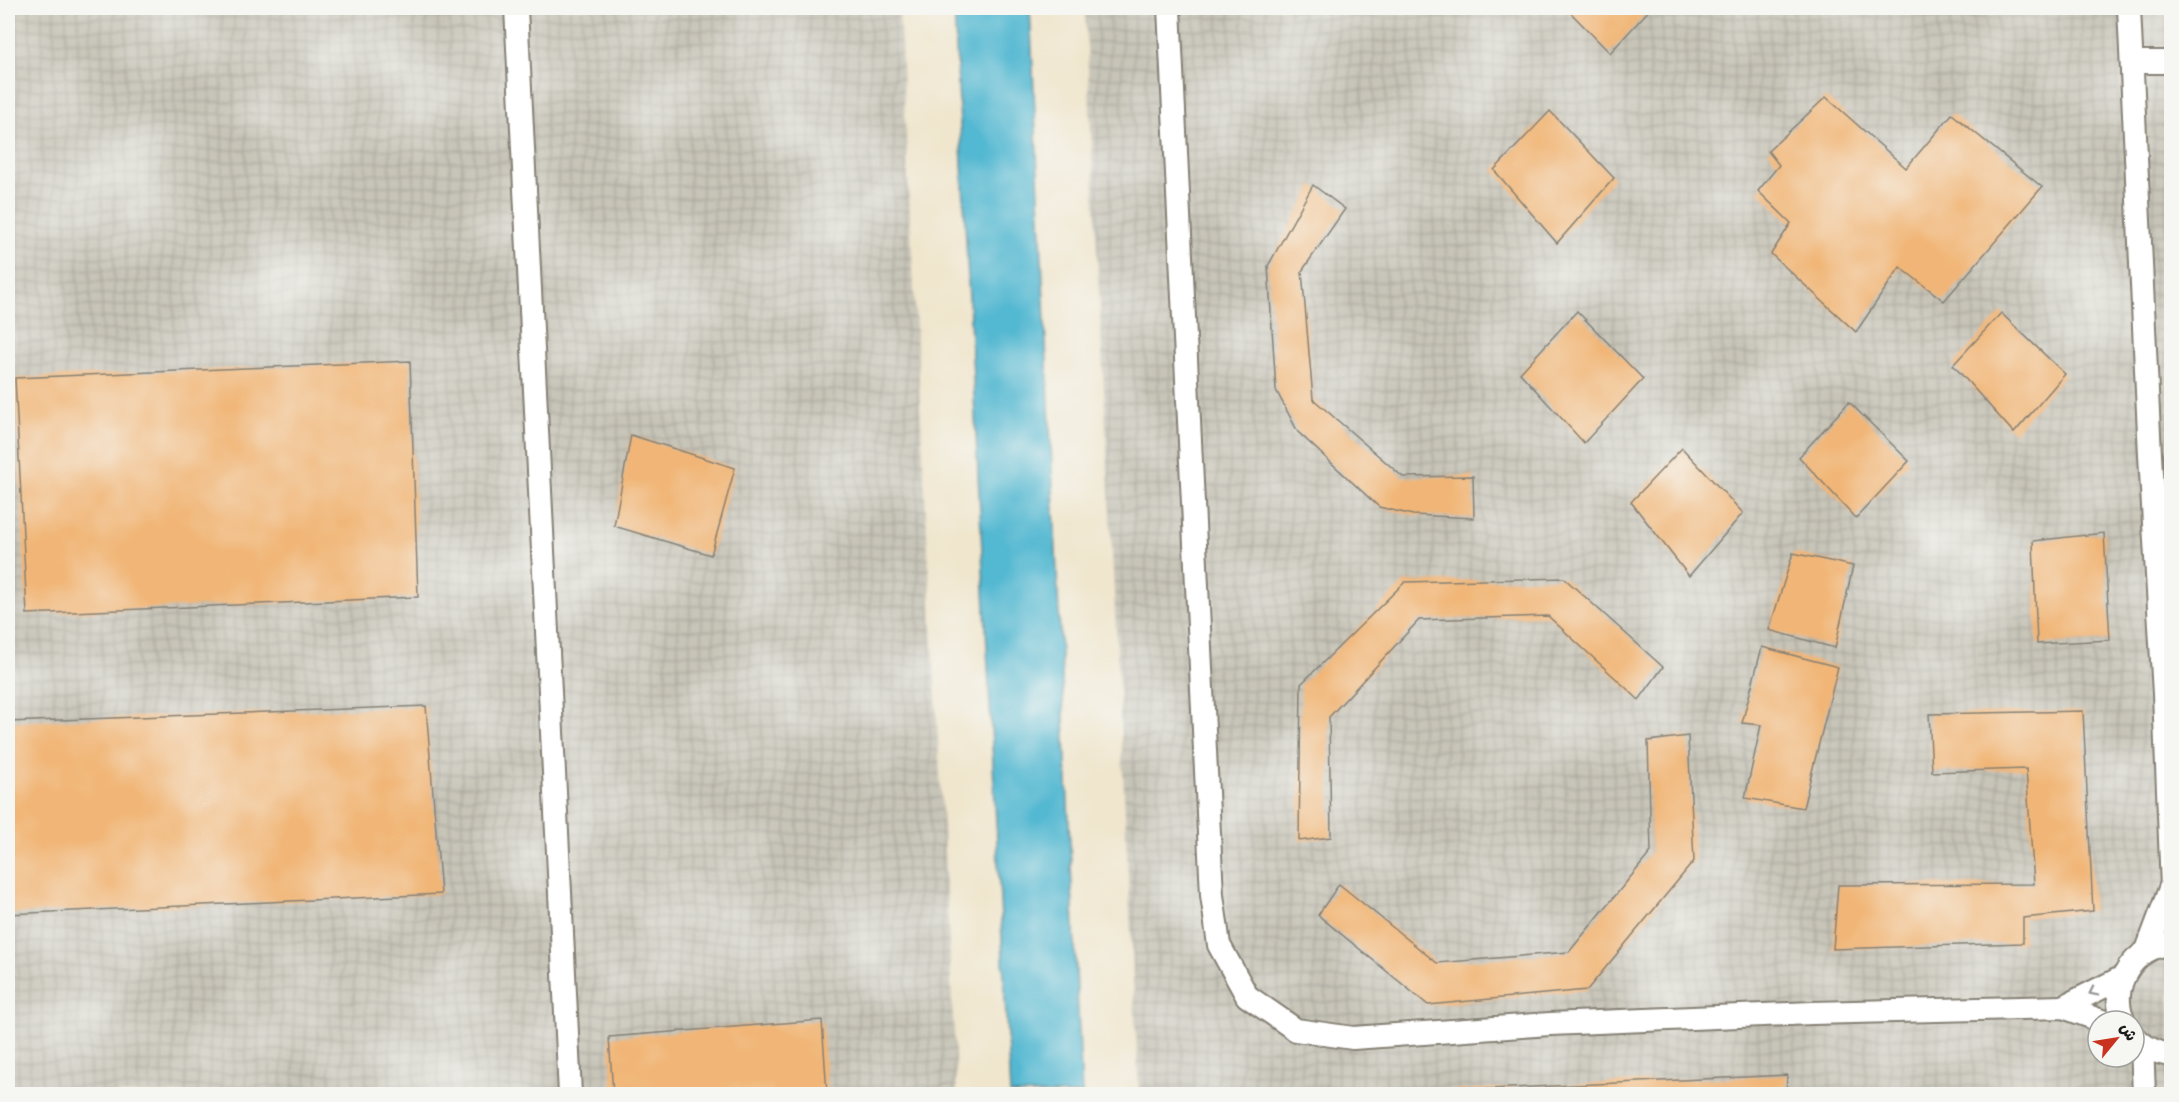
<svg xmlns="http://www.w3.org/2000/svg" width="2179" height="1102" font-family="'Balsamiq Sans','Playpen Sans Arabic',sans-serif">
	<defs>
		<pattern id="industrial-grid" width="8" height="8" patternUnits="userSpaceOnUse" patternTransform="scale(1.5)"><rect width="8" height="8" fill="#c7c4b8"/><path d="M0 4h8M4 0v8" fill="none" stroke="#aaa89e"/></pattern>
	</defs>
	<rect width="100%" height="100%" fill="#f6f6f2"/>
	<filter id="ink" filterUnits="userSpaceOnUse"><feTurbulence type="fractalNoise" baseFrequency=".0167" numOctaves="2"/><feDisplacementMap in="SourceGraphic" scale="12" xChannelSelector="R" yChannelSelector="G"/><feConvolveMatrix kernelMatrix="1 2 1 2 8 2 1 2 1" color-interpolation-filters="sRGB"/></filter>
	<filter id="wash" filterUnits="userSpaceOnUse"><feTurbulence type="fractalNoise" baseFrequency=".008" numOctaves="4" result="noise"/><feDisplacementMap in="SourceGraphic" scale="24" xChannelSelector="R" yChannelSelector="G"/><feGaussianBlur stdDeviation="1.35" result="paint"/><feColorMatrix in="noise" values="0 0 0 0 0 0 0 0 0 0 0 0 0 0 0 0 0 1.4 0 .05"/><feComposite in="paint" operator="in"/></filter>
	<g filter="url(#wash)">
		<rect width="100%" height="100%" fill="#f0e6ce"/>
		<g fill="url(#industrial-grid)" fill-rule="evenodd">
			<polygon points="8,8 899,8 957,1094 8,1094"/>
			<path d="M1085,8H2171V1094H1139ZM2098,1021H2134V1057H2098Z"/>
		</g>
		<polygon fill="#53b8d1" stroke="#386a76" stroke-width="1.5" points="954,8 1030,8 1082,1094 1010,1094"/>
		<g id="blocks">
			<g fill="#f1b677">
				<polygon points="1566,8 1651,8 1610,53"/>
				<polygon points="1826,97 1906,168 1952,114 2042,187 1944,301 1900,267 1856,332 1771,254 1791,223 1758,191 1779,165 1768,151"/>
				<polygon points="1550,111 1614,178 1557,243 1494,170"/>
				<polygon points="1313,185 1345,209 1302,271 1313,399 1403,477 1473,476 1474,518 1413,515 1379,507 1298,432 1276,390 1268,266"/>
				<polygon points="1577,311 1643,379 1584,443 1520,373"/>
				<polygon points="2001,313 2065,374 2014,433 1953,365"/>
				<polygon points="410,361 418,597 27,614 15,378"/>
				<polygon points="1849,402 1909,461 1856,518 1799,457"/>
				<polygon points="631,435 735,468 711,555 614,526"/>
				<polygon points="1682,448 1743,513 1689,576 1631,502"/>
				<polygon points="2104,533 2110,640 2037,644 2033,541"/>
				<polygon points="1793,553 1853,566 1835,648 1769,630"/>
				<polygon points="1564,578 1663,667 1639,700 1548,616 1419,620 1329,717 1331,837 1299,841 1301,684 1405,582"/>
				<polygon points="1762,647 1838,667 1803,808 1745,798 1761,725 1742,723"/>
				<polygon points="426,706 441,894 8,914 8,722"/>
				<polygon points="2083,711 2093,911 2023,918 2023,943 1833,949 1838,885 2034,884 2026,769 1932,772 1929,714"/>
				<polygon points="1688,736 1694,861 1587,990 1428,1005 1318,915 1339,884 1437,963 1569,952 1651,852 1648,741"/>
				<polygon points="822,1020 827,1094 613,1094 609,1037"/>
				<polygon points="1787,1075 1786,1094 1444,1094 1445,1091"/>
			</g>
		</g>
	</g>
	<g filter="url(#ink)">
		<use href="#blocks" fill-opacity="0" stroke="#868175" stroke-width="1.5"/>
		<g fill="none" stroke-linecap="round" stroke-linejoin="round">
			<defs>
				<g id="service">
					<polyline points="516,8 570,1094"/>
					<polyline points="1169,8 1212,895 1219,945 1247,996 1296,1030 1353,1038 1550,1024 1812,1013 2063,1007 2102,1021"/>
					<polyline points="2129,8 2150,455 2164,694 2172,887"/>
					<polyline points="2132,62 2172,62"/>
					<polyline points="2147,950 2171,886"/>
					<polyline points="2063,1007 2123,977"/>
					<path d="M2124,1021C2107,987 2134,945 2172,944"/>
					<path d="M2134,1036C2145,1048 2156,1053 2172,1055"/>
					<polyline points="2142,1044 2144,1094"/>
				</g>
			</defs>
			<use href="#service" stroke="#868175" stroke-width="26"/>
			<use href="#service" stroke="#fff" stroke-width="22"/>
		</g>
		<defs><path id="oneway-chevron" d="M-2-3.5L2.5 0L-2 3.5" fill="none" stroke-width="1.6" stroke-linecap="round" stroke-linejoin="round" transform="scale(1.5)"/></defs>
		<use stroke="#999" href="#oneway-chevron" transform="translate(2093 992) rotate(154)"/>
	</g>
	<rect width="2179" height="1102" fill="none" stroke="#f6f6f2" stroke-width="30"/>
	<g transform="translate(2116 1039) rotate(60)"><circle r="28" fill="#f6f6f2" stroke="#9f9f9c" stroke-width="1.5"/>
	<path d="M0-4.5L10 22L0 15L-10 22Z" fill="#c8321e"/>
	<text y="-9" font-size="16" font-weight="bold" text-anchor="middle" fill="#1c1c1c">ش</text>
	</g>
</svg>
